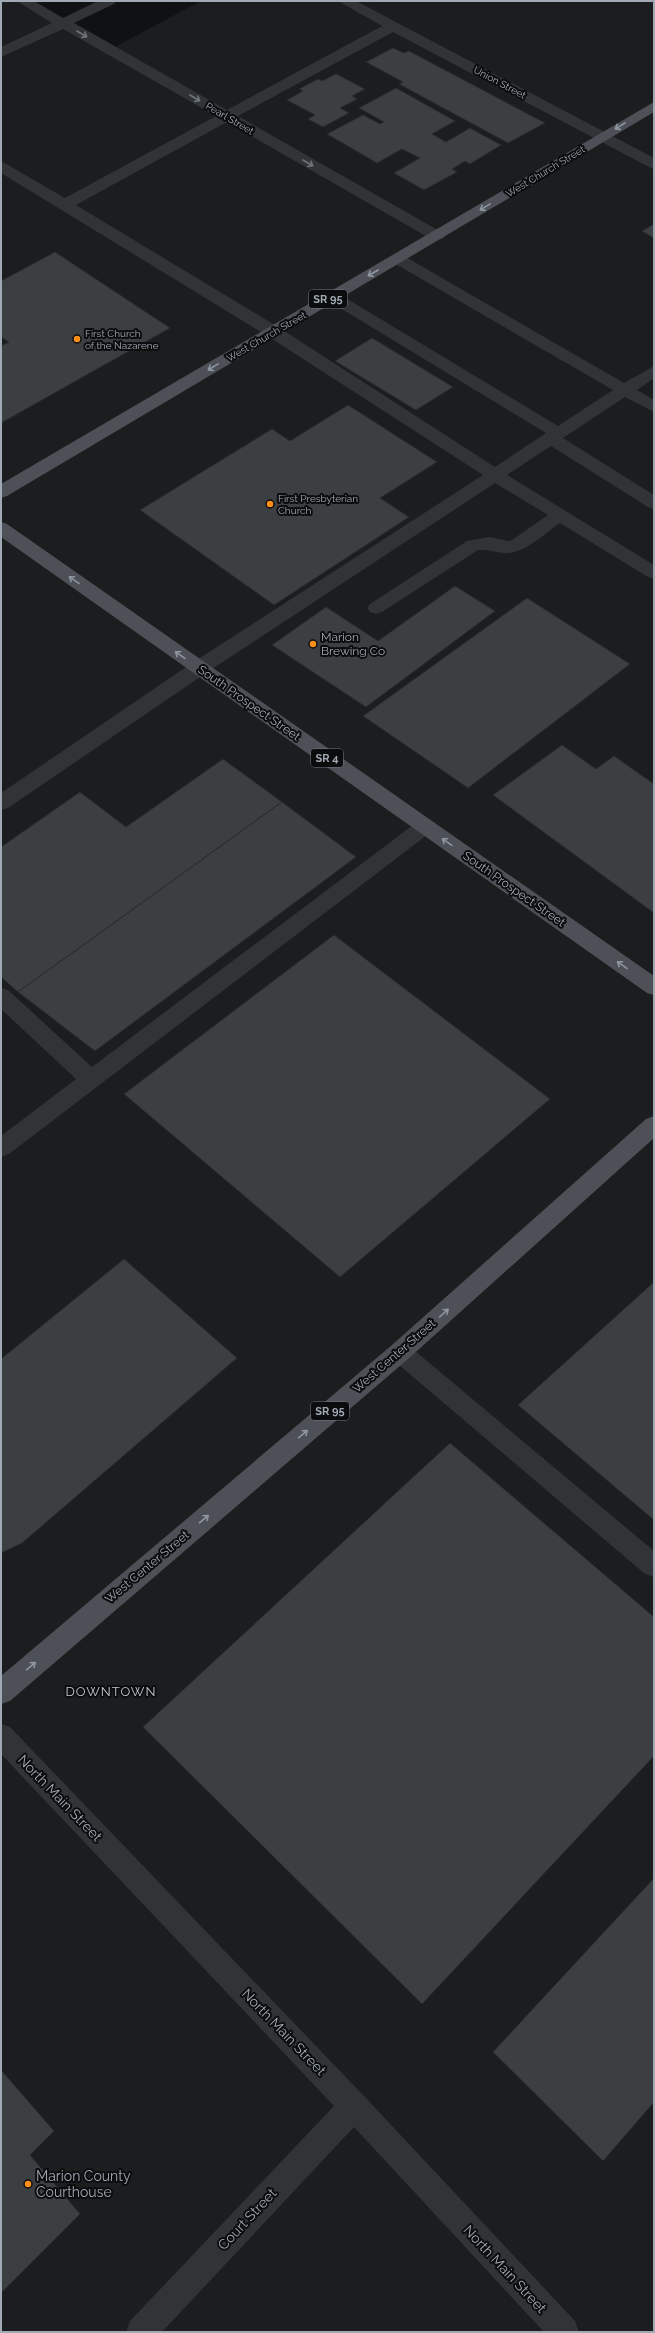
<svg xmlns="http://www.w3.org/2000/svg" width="655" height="2333" font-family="Raleway,sans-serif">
	<rect width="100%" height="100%" fill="#101112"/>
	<polygon fill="#1c1d1f" points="1,1 32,1 113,48 201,1 654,1 654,2332 1,2332"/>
	<g fill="#3c3f42" stroke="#2a2b2e">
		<polygon points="393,48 404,53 409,51 545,123 508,143 399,84 403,82 366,62"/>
		<polygon points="336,74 365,89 352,96 357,99 340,108 349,113 323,127 308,119 315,115 287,100 303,91 299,89 318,79 322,81"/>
		<polygon points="396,88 455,121 432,134 446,142 470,128 501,145 470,164 465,161 452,169 457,172 424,190 394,173 420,158 402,149 377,163 327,134 363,115 380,124 384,122 359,108"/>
		<polygon points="654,224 654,238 642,231"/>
		<polygon points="55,252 170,328 1,423 1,346 9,342 1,337 1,281"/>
		<polygon points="372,338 453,387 416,410 335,361"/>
		<polygon points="348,405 437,462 380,498 409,517 274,605 140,510 272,429 290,441"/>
		<polygon points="455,586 495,611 366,707 272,645 326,607 378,641"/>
		<polygon points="527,598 630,664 468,788 363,716"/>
		<polygon points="562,745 596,769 614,756 654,784 654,913 493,795"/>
		<polygon points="223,759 282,802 18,992 1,977 1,847 80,792 126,827"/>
		<polygon points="282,802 356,857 95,1051 18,992"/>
		<polygon points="334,935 550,1099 340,1277 124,1094"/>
		<polygon points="124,1259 237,1358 22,1543 1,1553 1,1359"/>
		<polygon points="654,1282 654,1520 518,1405"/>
		<polygon points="450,1443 654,1617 654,1756 422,2004 143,1727"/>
		<polygon points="654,1878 654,2102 603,2161 493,2052"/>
		<polygon points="1,2070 54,2131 30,2155 80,2214 1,2293"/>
	</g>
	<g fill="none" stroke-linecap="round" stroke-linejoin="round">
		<g fill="#313337" fill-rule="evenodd">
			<path d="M17,1H34L63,18L98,1H116L114,4L74,23L227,110L382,26L338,1H356L654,158V169L649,167L393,32L238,116L443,233L445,236L443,239H431L227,122L76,205L278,327L495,467L546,433L327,300L325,297L327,294H339L558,426L613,390L392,262L390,259L392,256H404L624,383L654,366V378L637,390L654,400V412L625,397L563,438L654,495V509L648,507L551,446L507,475L654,565V579L648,577L560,523C545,533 528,551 509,553C499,554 489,549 478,550L382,612L376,614L370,612L367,608L370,604L467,541L489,537L508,541L512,540L548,515L495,483L206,673L8,808L1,810V793L192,663L483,475L266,335L1,173V161L65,198L216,116L63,29L1,57V47L52,23Z"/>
			<polygon points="424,820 431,822 434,827 431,832 9,1154 1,1157 1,1136 76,1079 1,1009 1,988 8,990 92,1067 417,822"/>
			<polygon points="400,1342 408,1345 654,1551 654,1577 645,1574 392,1359 388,1352 392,1345"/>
			<polygon points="1,1724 10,1727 364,2096 575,2321 579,2332 544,2332 354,2127 162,2332 126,2332 130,2321 334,2106 1,1754"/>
		</g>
		<g fill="#4d5057" fill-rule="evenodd">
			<polygon points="654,102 654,112 7,496 1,498 1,484"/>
			<polygon points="1,522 7,524 654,976 654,995 647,993 1,537"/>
			<polygon points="654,1116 654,1138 408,1359 10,1701 1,1704 1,1676 392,1345 646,1119"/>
		</g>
	</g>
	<defs><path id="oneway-shaft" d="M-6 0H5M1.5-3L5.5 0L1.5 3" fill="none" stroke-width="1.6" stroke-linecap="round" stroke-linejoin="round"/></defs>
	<g stroke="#6e747c">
		<use href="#oneway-shaft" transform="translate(82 34) rotate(30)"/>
		<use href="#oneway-shaft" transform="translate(195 98) rotate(30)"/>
		<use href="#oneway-shaft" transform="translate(308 163) rotate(30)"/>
	</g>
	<g stroke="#8f97a1">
		<use href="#oneway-shaft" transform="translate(620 126) rotate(149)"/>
		<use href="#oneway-shaft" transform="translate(485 207) rotate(149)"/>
		<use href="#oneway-shaft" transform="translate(373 273) rotate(150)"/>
		<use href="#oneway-shaft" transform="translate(213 367) rotate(149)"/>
		<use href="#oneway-shaft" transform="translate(74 580) rotate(-145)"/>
		<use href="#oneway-shaft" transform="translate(180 655) rotate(-145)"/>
		<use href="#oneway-shaft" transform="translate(447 842) rotate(-145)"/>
		<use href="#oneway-shaft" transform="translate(622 965) rotate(-145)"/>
		<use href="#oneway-shaft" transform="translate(444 1313) rotate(-42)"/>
		<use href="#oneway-shaft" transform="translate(303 1434) rotate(-40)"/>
		<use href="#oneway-shaft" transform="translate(204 1519) rotate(-40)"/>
		<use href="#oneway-shaft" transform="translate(31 1666) rotate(-40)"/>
	</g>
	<g fill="#ff8f1b" stroke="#0b0c0d" stroke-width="1.5">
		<circle cx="77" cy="339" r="4"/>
		<circle cx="270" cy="504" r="4"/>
		<circle cx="313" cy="644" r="4"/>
		<circle cx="28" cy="2184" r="4"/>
	</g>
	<g text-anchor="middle" stroke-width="4" stroke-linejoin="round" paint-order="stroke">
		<g font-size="10" fill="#a0a9b4" stroke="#0b0c0d">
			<text transform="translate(500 82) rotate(28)" y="4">Union Street</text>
			<text transform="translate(230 118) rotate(30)" y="4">Pearl Street</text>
			<text transform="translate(545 171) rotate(-31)" y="4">West Church Street</text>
			<text transform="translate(266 336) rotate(-30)" y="4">West Church Street</text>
		</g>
		<g font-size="10" fill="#a0a9b4" stroke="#0b0c0d" text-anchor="start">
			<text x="85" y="337">First Church<tspan x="85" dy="12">of the Nazarene</tspan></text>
			<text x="278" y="502">First Presbyterian<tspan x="278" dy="12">Church</tspan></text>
		</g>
		<g fill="#0b0c0d" stroke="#737a82" stroke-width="1">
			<rect x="309" y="290" width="38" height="18" rx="3"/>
			<rect x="311" y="749" width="32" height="18" rx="3"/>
			<rect x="311" y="1402" width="38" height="18" rx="3"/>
		</g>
		<g font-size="11" font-weight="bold" fill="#a0a9b4">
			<text x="328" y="303">SR 95</text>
			<text x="327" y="762">SR 4</text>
			<text x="330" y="1415">SR 95</text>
		</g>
		<g font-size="12" fill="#a0a9b4" stroke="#0b0c0d" text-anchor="start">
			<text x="321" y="641">Marion<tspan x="321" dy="14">Brewing Co</tspan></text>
		</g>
		<g font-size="12" fill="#a0a9b4" stroke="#0b0c0d">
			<text transform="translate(249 703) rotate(35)" y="4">South Prospect Street</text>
			<text transform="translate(514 889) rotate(35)" y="4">South Prospect Street</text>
			<text transform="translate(394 1356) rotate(-41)" y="4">West Center Street</text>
			<text transform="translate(147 1567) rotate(-40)" y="4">West Center Street</text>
		</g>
		<g font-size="13" letter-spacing="1" fill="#c1c8d0" stroke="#0b0c0d">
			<text x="111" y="1696">DOWNTOWN</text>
		</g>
		<g font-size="14" fill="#a0a9b4" stroke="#0b0c0d">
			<text transform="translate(60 1798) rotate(46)" y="5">North Main Street</text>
			<text transform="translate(284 2032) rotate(46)" y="5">North Main Street</text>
			<text transform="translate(247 2219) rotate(-47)" y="5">Court Street</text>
			<text transform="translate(505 2269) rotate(47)" y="5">North Main Street</text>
		</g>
		<g font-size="14" fill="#a0a9b4" stroke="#0b0c0d" text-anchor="start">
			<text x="36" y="2181">Marion County<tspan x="36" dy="16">Courthouse</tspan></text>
		</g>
	</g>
	<rect width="655" height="2333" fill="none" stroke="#a0a9b4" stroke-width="4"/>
</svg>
